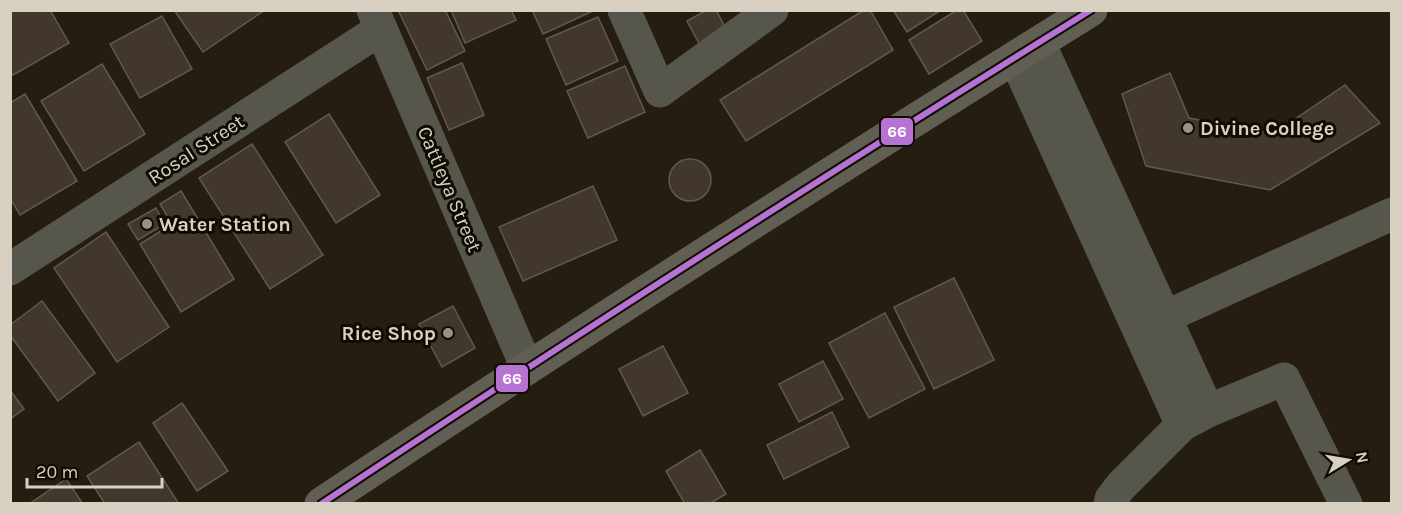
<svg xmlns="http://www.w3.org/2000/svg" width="1402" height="514" font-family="Karla,sans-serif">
	<rect width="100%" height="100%" fill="#251e10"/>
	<g fill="#42372c" stroke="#61584f" stroke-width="1.5">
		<polygon points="10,10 50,10 69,43 13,75 10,71"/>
		<polygon points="174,10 265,10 203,52"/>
		<polygon points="398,10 445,10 465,51 427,70"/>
		<polygon points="451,10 511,10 516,20 465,43"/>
		<polygon points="532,10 595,10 543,34"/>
		<polygon points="707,10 716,10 727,31 700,45 687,21"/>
		<polygon points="864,10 870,10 893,50 746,141 720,100"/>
		<polygon points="893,10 941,10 907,32"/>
		<polygon points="957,10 963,10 982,41 929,74 909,40"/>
		<polygon points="162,16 192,69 140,98 110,44"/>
		<polygon points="598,17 618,61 566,85 546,39"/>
		<polygon points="462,63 484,115 449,130 427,78"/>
		<polygon points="102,64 145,134 84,171 41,101"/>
		<polygon points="625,66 645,112 588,138 567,91"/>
		<polygon points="1170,73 1189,118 1273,134 1345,85 1380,123 1270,190 1146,166 1122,94"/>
		<polygon points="25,94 77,181 20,215 10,198 10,103"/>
		<polygon points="329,114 380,195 336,223 285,142"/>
		<polygon points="252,144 323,255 270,289 199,178"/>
		<circle cx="690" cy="180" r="21"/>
		<polygon points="593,186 617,240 523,281 499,227"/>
		<polygon points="181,191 234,279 181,312 140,244 172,224 160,204"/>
		<polygon points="156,208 165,224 138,240 128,224"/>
		<polygon points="106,232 169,327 117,362 54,268"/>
		<polygon points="954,278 994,360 934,389 894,307"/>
		<polygon points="42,301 95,373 58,401 10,335 10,325"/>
		<polygon points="453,306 475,348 442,367 419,324"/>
		<polygon points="885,313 925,389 869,418 829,343"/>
		<polygon points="663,346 688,393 643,416 619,369"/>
		<polygon points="823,361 843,399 799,422 779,384"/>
		<polygon points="10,390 24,409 10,419"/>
		<polygon points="182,403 228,471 197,491 153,423"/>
		<polygon points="832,412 849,447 784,479 767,445"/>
		<polygon points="139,442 179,504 105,504 87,476"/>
		<polygon points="700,450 726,494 709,504 685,504 666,471"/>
		<polygon points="66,479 83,504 29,504"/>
	</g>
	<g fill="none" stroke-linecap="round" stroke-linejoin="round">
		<g stroke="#57564c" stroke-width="33">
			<polyline points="373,10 527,368"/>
			<polyline points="624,10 660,91 772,10"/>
			<polyline points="1039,43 1208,411"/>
			<polyline points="1015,58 1182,425"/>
			<polyline points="10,269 381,29"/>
			<polyline points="1145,326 1392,214"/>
			<polyline points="1110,504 1111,499 1121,486 1182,425 1208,411 1284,379 1346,504"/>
		</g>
		<path stroke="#615f54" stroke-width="33" d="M321,504C575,335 832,171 1091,10"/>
		<defs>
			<path id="bus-1" d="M321,504C575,335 832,171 1091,10"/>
		</defs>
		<use href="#bus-1" stroke="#110c03" stroke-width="10"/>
		<use href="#bus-1" stroke="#b673d3" stroke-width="6"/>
	</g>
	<g fill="#999284" stroke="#110c03" stroke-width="2">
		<circle cx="1188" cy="128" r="6"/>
		<circle cx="147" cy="224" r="6"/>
		<circle cx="448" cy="333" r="6"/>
	</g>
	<g text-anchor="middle" stroke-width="6" stroke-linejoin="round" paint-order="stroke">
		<g font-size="20" font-weight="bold" fill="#d8d1c2" stroke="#110c03" text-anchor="start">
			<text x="1200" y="135">Divine College</text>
			<text x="159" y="231">Water Station</text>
			<text x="436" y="340" text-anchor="end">Rice Shop</text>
		</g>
		<g font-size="20" fill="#d8d1c2" stroke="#110c03">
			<text transform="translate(196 149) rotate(-33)" y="7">Rosal Street</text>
			<text transform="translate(450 189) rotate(67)" y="7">Cattleya Street</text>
		</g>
	</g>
	<g stroke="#110c03" stroke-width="2">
		<rect x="880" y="117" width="34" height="29" rx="6" fill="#b673d3"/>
		<rect x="495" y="364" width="34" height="29" rx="6" fill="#b673d3"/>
	</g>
	<g font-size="16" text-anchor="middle" font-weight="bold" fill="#fff">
		<text x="897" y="137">66</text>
		<text x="512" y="384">66</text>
	</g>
	<rect width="1402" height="514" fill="none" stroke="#d8d1c2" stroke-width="24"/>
	<g transform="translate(1348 460) rotate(79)" stroke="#110c03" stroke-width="4.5" paint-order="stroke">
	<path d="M0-4.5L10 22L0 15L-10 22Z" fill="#d8d1c2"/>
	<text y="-9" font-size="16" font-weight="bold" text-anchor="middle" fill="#d8d1c2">N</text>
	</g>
	<path d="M27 478v9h135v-9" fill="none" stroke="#d8d1c2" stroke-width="3"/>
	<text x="36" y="478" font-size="18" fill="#d8d1c2" stroke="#110c03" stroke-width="4.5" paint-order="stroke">20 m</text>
</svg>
